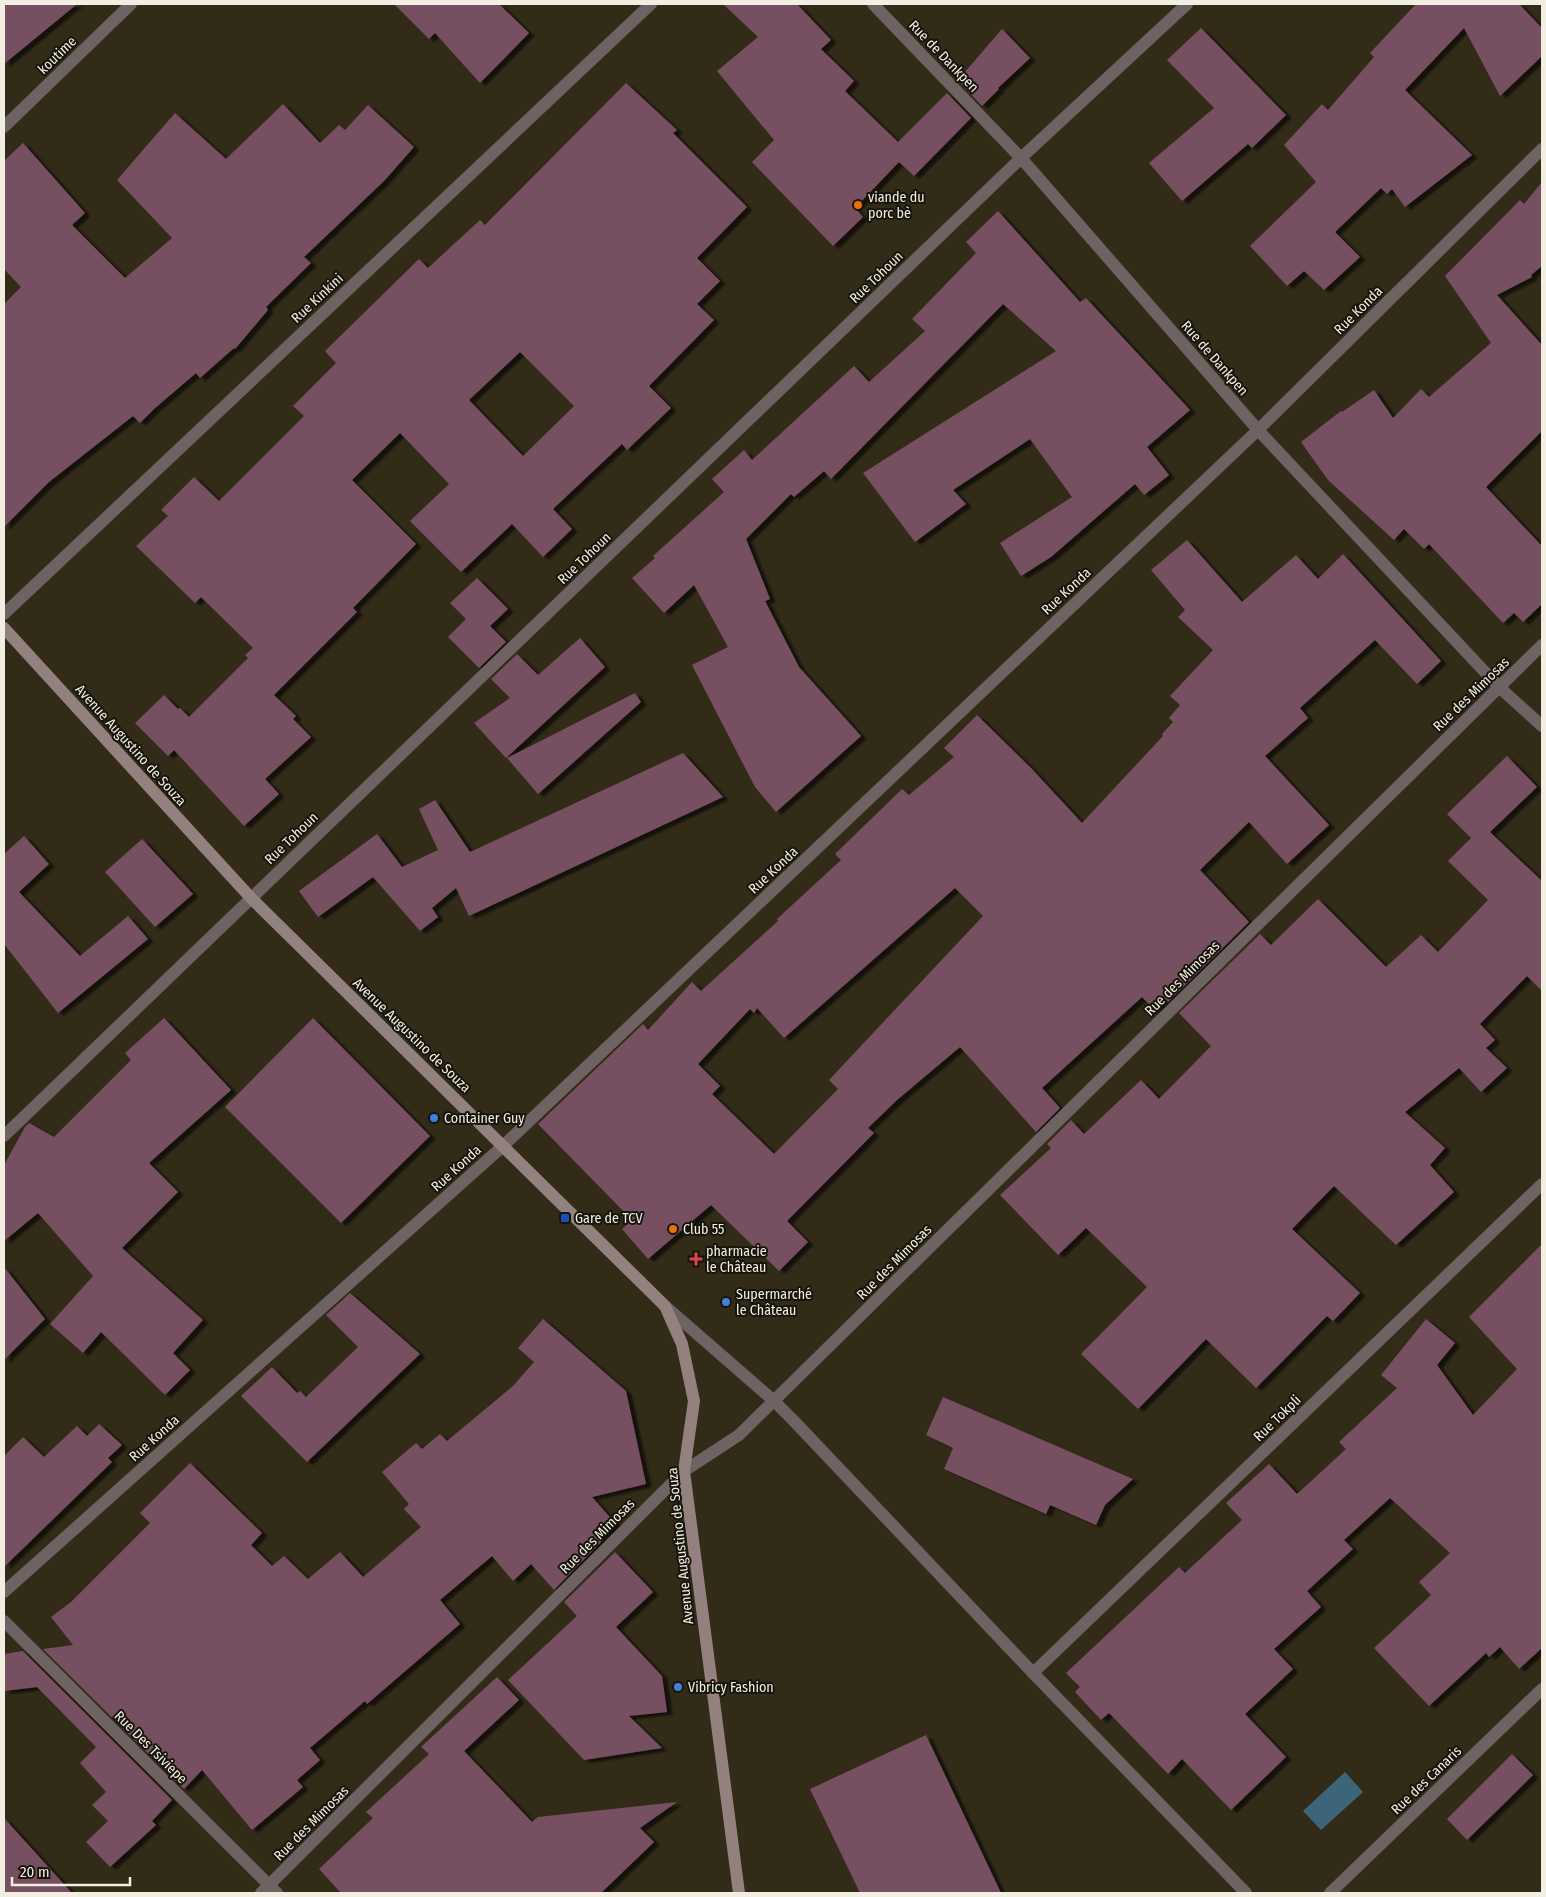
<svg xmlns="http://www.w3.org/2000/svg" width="1546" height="1897" font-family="'Fira Sans Condensed',sans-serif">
	<defs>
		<filter id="shadow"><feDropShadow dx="5.5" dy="3" stdDeviation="1" flood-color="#0009"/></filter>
	</defs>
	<rect width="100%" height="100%" fill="#322b18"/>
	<polygon fill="#3d657a" points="1345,1772 1363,1792 1321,1830 1303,1811"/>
	<g fill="#765060" fill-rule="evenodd" filter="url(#shadow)">
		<polygon points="4,4 77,4 4,64"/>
		<polygon points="394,4 499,4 529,33 480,83 435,33 429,39"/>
		<polygon points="723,4 797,4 831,40 821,49 854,81 845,91 898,142 947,93 971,118 914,176 899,162 855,208 863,217 833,246 752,162 774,140 717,71 758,37"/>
		<polygon points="1416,4 1519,4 1542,28 1542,56 1500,96 1464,28 1405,90 1472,155 1405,207 1392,189 1387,194 1381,188 1335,232 1360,257 1324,290 1304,271 1287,286 1250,246 1316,182 1284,145 1322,104 1328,110 1374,57 1370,53"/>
		<polygon points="1201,28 1286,115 1252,148 1248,144 1182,201 1149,163 1214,108 1167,60"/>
		<polygon points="1002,29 1030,58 998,88 999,89 982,106 958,80"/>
		<path d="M626,83L677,130L673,133L747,207L697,258L720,281L697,304L714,320L649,386L671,408L627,450L622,444L553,509L572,529L543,557L512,524L461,572L410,521L449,484L400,433L352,480L416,544L353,608L357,612L274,695L296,716L293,719L311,737L265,779L279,794L244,826L174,750L168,756L135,723L164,695L178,709L180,708L189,717L248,658L245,655L253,648L201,597L195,603L136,546L168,516L161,510L194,477L219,501L304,416L293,406L336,363L325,351L419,259L428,268L480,220L485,225ZM520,352L574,406L523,456L469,400Z"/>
		<polygon points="283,104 320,143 339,125 345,130 368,105 414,147 384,181 304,257 311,263 266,307 268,310 235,349 234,348 200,378 196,373 154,409 140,423 133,416 49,482 4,527 4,304 21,287 4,269 4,161 23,143 85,213 72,225 125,278 172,238 117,180 175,113 226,159"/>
		<polygon points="1542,182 1542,266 1531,275 1532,277 1497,295 1542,345 1542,431 1486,487 1542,546 1542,604 1523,622 1514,613 1503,623 1429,544 1424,549 1404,529 1394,540 1328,480 1301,442 1341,411 1342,412 1374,390 1393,418 1421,389 1429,397 1491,343 1445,276 1520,200 1524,204"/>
		<polygon points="998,211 1080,302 1086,298 1190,410 1147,447 1169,475 1144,495 1135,484 1051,557 1021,576 1000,543 1072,497 1030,439 953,490 966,504 915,542 863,473 1056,351 1003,304 831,479 824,471 794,497 791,494 746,539 770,599 765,601 799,667 861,736 776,812 755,787 692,665 728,647 694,585 664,613 632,578 655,558 653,556 724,492 712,479 744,450 752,460 854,366 869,382 925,331 912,319 976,253 966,242"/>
		<path d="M1187,540L1242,602L1296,555L1318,579L1343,554L1441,661L1417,684L1375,640L1300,708L1308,718L1265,756L1329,825L1287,864L1249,822L1200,870L1249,922L1168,1002L1166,999L1155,1010L1142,997L1042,1088L1060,1108L1036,1132L960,1047L897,1100L868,1128L874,1133L787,1221L808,1242L779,1271L711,1205L648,1259L622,1229L632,1220L538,1124L643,1024L648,1030L692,982L701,991L778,921L777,919L841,860L835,854L902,789L909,795L954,757L944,748L977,715L1031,768L1082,823L1163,736L1162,734L1173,722L1169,718L1180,705L1170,696L1213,650L1178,617L1185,610L1151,570ZM955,888L983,916L829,1080L838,1089L774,1154L712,1094L720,1086L698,1064L750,1009L754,1013L757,1008L784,1038Z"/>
		<polygon points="477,578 508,609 490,626 506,642 479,668 448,637 466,619 450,603"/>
		<polygon points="580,638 605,667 506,758 474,723 510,698 491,679 517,654 538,675"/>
		<polygon points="635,693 641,702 538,794 507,758"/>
		<polygon points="683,753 723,797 469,916 456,888 432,908 438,917 420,931 373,877 318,917 299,891 377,834 402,867 438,850 419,809 435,800 470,852"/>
		<polygon points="1507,756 1537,787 1490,832 1542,881 1542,991 1527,976 1480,1024 1495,1040 1486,1048 1507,1068 1481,1092 1459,1068 1405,1112 1445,1148 1430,1165 1454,1192 1396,1245 1334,1186 1292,1229 1360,1293 1333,1321 1327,1316 1256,1388 1206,1339 1138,1409 1081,1354 1147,1287 1086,1228 1058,1255 1000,1195 1051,1148 1047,1144 1071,1120 1084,1134 1141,1080 1159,1099 1211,1046 1179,1013 1260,934 1271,945 1318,899 1386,967 1421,935 1438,952 1488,900 1448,861 1471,838 1447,814"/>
		<polygon points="24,836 49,864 19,892 80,956 128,916 148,939 58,1013 4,944 4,854"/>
		<polygon points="142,839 193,894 155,927 105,872"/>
		<polygon points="164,1018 231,1090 149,1163 178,1192 122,1248 203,1320 173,1353 190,1370 165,1395 101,1332 83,1353 50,1324 93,1276 38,1213 4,1241 4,1165 25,1127 29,1123 54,1137 131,1060 125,1053"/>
		<polygon points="313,1018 430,1136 341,1223 225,1107"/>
		<polygon points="1542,1244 1542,1648 1519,1669 1500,1647 1489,1657 1486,1653 1429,1706 1374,1648 1431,1595 1419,1582 1450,1553 1390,1498 1344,1540 1353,1549 1307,1591 1321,1607 1274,1649 1293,1669 1245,1714 1286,1757 1231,1810 1182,1759 1168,1774 1109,1713 1101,1720 1075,1692 1080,1687 1066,1673 1179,1567 1185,1573 1242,1520 1226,1503 1269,1464 1297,1494 1346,1449 1339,1442 1397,1388 1381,1375 1426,1319 1455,1343 1437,1365 1473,1415 1517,1369 1469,1317"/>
		<polygon points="4,1267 45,1319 4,1360"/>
		<polygon points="350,1293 420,1354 307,1462 241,1396 272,1367 297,1393 300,1391 306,1397 358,1347 326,1315"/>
		<polygon points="543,1319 626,1391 646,1484 592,1497 616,1524 600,1537 603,1540 554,1590 531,1564 513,1581 492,1556 440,1600 460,1624 367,1704 365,1701 310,1748 320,1760 297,1780 303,1787 252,1830 202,1770 184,1789 43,1649 73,1645 51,1617 71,1602 150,1523 140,1513 190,1463 262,1533 251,1545 272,1566 284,1556 308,1579 340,1552 363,1577 421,1527 404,1509 409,1504 382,1472 416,1443 422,1449 440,1434 447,1441 513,1386 534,1362 518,1348"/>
		<polygon points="943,1397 1133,1479 1105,1505 1096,1525 1050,1505 1046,1514 944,1469 953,1448 926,1435"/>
		<polygon points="99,1424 122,1445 108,1458 112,1462 4,1567 4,1456 23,1437 44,1457 77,1426 87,1436"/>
		<polygon points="615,1552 653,1592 616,1627 662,1676 667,1712 629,1716 662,1748 584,1760 508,1680 577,1616 564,1602"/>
		<polygon points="23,1651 172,1800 152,1821 156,1825 110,1867 86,1842 108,1821 92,1805 106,1792 80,1763 96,1747 37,1687 4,1691 4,1654"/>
		<polygon points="497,1677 519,1700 464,1751 532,1822 538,1817 677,1802 640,1828 654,1842 601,1893 341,1893 319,1869 373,1818 366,1812 429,1754 421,1747"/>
		<polygon points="926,1735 1001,1893 860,1893 810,1789"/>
		<polygon points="1512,1754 1533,1775 1467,1840 1447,1819"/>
		<polygon points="4,1818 72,1893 4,1893"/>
	</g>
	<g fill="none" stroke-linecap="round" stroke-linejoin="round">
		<g stroke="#6e6262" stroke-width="12">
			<polyline points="873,4 1021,158 1258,430 1499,687 1542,726"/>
			<polyline points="4,127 131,4"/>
			<polyline points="4,614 651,4"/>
			<polyline points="4,1136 1021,158 1187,4"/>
			<polyline points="665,1306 774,1401 793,1420 1033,1673 1246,1893"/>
			<polyline points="4,1592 503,1146 1258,430 1542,149"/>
			<polyline points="4,1621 277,1893"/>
			<polyline points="1033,1673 1542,1184"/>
			<polyline points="261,1893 684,1471 739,1435 1542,645"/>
			<polyline points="1330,1893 1542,1689"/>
		</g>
		<polyline stroke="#938180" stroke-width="12" points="4,628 251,898 665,1306 682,1344 694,1401 684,1471 739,1893"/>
	</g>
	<g fill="#e8710a" stroke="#17140b" stroke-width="2">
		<circle cx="858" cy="205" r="5"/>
		<circle cx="673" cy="1229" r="5"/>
	</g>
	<g fill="#3f7fe0" stroke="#17140b" stroke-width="2">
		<circle cx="434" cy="1118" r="5"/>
		<circle cx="726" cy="1302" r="5"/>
		<circle cx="678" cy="1687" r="5"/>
	</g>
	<rect fill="#1a4fb4" stroke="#17140b" stroke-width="2" x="560" y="1213" width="10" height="10" rx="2.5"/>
	<path fill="#e0444e" stroke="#17140b" stroke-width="2" d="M693.5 1251.5h5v5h5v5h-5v5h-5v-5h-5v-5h5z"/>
	<g text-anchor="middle" stroke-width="4" stroke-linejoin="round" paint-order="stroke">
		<g font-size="14" fill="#f2eee2" stroke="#17140b">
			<text transform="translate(57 55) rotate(-44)" y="5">koutime</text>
			<text transform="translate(944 56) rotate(46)" y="5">Rue de Dankpen</text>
			<text transform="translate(876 277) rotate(-44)" y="5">Rue Tohoun</text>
			<text transform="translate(317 298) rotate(-43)" y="5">Rue Kinkini</text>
			<text transform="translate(1358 310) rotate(-45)" y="5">Rue Konda</text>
			<text transform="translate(1215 358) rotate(49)" y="5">Rue de Dankpen</text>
			<text transform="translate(584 558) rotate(-44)" y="5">Rue Tohoun</text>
			<text transform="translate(1066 591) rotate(-43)" y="5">Rue Konda</text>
			<text transform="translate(1471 694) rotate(-44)" y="5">Rue des Mimosas</text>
			<text transform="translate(131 745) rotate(48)" y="5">Avenue Augustino de Souza</text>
			<text transform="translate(291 838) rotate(-44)" y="5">Rue Tohoun</text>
			<text transform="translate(773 870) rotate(-43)" y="5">Rue Konda</text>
			<text transform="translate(1182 978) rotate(-45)" y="5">Rue des Mimosas</text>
			<text transform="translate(412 1035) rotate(44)" y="5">Avenue Augustino de Souza</text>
			<text transform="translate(456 1168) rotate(-42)" y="5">Rue Konda</text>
			<text transform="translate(894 1262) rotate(-45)" y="5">Rue des Mimosas</text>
			<text transform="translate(1277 1418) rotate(-44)" y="5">Rue Tokpli</text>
			<text transform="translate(154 1438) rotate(-42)" y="5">Rue Konda</text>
			<text transform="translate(597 1536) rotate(-45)" y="5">Rue des Mimosas</text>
			<text transform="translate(680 1546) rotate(-96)" y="5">Avenue Augustino de Souza</text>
			<text transform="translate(151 1747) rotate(45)" y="5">Rue Des Tsiviepe</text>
			<text transform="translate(1426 1780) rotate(-44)" y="5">Rue des Canaris</text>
			<text transform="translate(311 1823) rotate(-45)" y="5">Rue des Mimosas</text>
		</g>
		<g font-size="14" fill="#f2eee2" stroke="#17140b" text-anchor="start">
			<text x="868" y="202">viande du<tspan x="868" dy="16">porc bè</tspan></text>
			<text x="444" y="1123">Container Guy</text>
			<text x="575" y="1223">Gare de TCV</text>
			<text x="683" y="1234">Club 55</text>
			<text x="706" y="1256">pharmacie<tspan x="706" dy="16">le Château</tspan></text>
			<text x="736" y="1299">Supermarché<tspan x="736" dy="16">le Château</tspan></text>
			<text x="688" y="1692">Vibricy Fashion</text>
		</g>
	</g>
	<rect width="1546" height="1897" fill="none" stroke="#f2eee2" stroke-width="10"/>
	<path d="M12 1877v8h118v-8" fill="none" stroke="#f2eee2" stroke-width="2.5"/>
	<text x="20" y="1877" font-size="15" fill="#f2eee2" stroke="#17140b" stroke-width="4" paint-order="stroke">20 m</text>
</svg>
